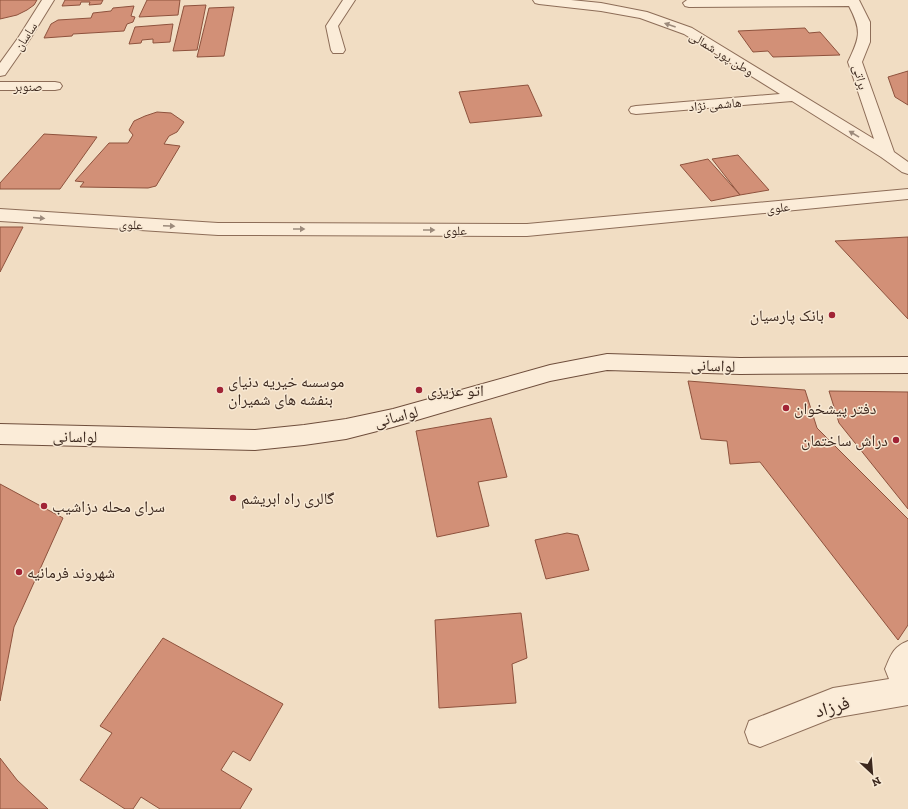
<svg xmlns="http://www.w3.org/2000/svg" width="908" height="809" font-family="'Zilla Slab','Noto Naskh Arabic',serif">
	<rect width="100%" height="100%" fill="#f1ddc3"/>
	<g fill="#d29077" stroke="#8e523d">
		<polygon points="0,0 37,0 34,5 27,10 17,15 0,19"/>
		<polygon points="65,0 103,0 101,4 89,5 90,2 81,2 80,5 62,6"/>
		<polygon points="147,0 180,0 178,15 139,17"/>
		<polygon points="206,5 197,50 173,51 184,6"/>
		<polygon points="134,6 131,16 135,17 133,22 127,24 124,31 73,34 72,36 44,38 51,24 58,20 91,18 93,13 111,11 113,8"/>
		<polygon points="234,7 224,56 197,57 209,8"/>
		<polygon points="173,24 170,42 153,43 153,39 142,40 141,43 129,44 135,27"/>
		<polygon points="805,28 809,33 820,32 840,55 773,57 768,51 753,52 738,31"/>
		<polygon points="908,71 908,105 895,97 888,77"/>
		<polygon points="528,85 542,116 470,123 459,92"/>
		<polygon points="157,112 171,113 184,122 177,132 169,136 164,144 180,146 156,186 148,188 80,187 84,182 75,181 109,143 128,143 133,135 129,130 134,121 145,116"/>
		<polygon points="44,134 97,137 60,189 0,189 0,183"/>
		<polygon points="738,155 769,190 740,195 712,159"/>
		<polygon points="708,159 740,195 711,201 680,165"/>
		<polygon points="0,227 23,227 0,272"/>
		<polygon points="908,237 908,319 835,241"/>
		<polygon points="688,381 805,390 817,428 908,519 908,625 898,640 760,462 730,464 727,441 701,439"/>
		<polygon points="829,391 908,392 908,509 839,423"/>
		<polygon points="491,418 507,477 478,482 489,526 437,537 416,431"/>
		<polygon points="0,484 63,518 14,627 0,701"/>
		<polygon points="567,533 578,535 589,570 546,579 535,540"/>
		<polygon points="521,613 527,658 512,664 516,703 439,708 435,620"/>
		<polygon points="163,638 283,704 250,761 233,751 221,770 252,789 240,809 160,809 141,797 133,809 125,809 80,780 112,733 100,726"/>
		<polygon points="0,758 17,780 48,809 0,809"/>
	</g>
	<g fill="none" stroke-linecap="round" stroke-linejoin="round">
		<defs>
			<g id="street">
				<polygon points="42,0 54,0 30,39 5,75 0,76 0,63 18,38"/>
				<polygon points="343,0 355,0 338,26 345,50 343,53 333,53 331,50 326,26"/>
				<path d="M533,0H571L601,3L647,12L692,28L874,139L848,62C860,37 862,31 849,6L689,7L685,6L683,3L687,0H859L870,22V42L862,62L894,152L908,162V174L902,172L881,157L792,101L636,114L631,113L629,110L631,107L636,106L780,94L684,34L640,18L601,11L539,4L535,3Z"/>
				<polygon points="0,82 55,82 60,83 62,86 60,89 55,90 0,90"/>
				<polygon points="908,189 908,199 527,236 218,235 0,221 0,209 218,223 527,224"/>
				<path d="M908,641V705L833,718L760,747L749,743L745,732L749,721L833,688L889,679L885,669C891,655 893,647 908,641Z"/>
			</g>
			<polygon id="secondary" points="607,354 740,358 908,357 908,373 740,374 607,370 550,381 393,427 346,439 304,445 255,450 0,444 0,424 255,430 304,425 346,419 393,409 550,365"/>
		</defs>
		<use href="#street" stroke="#8d6d58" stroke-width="2"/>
		<use href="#secondary" stroke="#6f4e3c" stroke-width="2"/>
		<use href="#street" fill="#fbecd8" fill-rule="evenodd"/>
		<use href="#secondary" fill="#fbecd8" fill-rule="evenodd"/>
	</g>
	<defs><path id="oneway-solid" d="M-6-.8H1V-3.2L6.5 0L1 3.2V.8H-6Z"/></defs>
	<g fill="#9c8a7b">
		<use href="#oneway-solid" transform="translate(670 25) rotate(-161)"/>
		<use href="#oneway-solid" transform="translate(854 134) rotate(-149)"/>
		<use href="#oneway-solid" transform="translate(39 218) rotate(5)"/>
		<use href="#oneway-solid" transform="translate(169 226) rotate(3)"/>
		<use href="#oneway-solid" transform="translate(299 229)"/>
		<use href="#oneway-solid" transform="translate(429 230)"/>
	</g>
	<g fill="#a12436" stroke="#f8e9d4" stroke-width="1.5">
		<circle cx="832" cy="315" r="4"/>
		<circle cx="220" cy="390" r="4"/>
		<circle cx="419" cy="390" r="4"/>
		<circle cx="786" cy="408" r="4"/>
		<circle cx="896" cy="440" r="4"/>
		<circle cx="233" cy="498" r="4"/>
		<circle cx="44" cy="506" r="4"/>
		<circle cx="19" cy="572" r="4"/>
	</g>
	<g text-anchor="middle" stroke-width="3" stroke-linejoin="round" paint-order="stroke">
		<g font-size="13" fill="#3c281e" stroke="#f8e9d4">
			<text transform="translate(25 36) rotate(-56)" y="5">ساسان</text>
			<text transform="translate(722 53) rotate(32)" y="5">وطن پور شمالی</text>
			<text transform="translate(861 77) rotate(76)" y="5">براتی</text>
			<text x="28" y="91">صنوبر</text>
			<text transform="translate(715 104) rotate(-5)" y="5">هاشمی نژاد</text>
			<text transform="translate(778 207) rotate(-6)" y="5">علوی</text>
			<text transform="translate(131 224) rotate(3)" y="5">علوی</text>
			<text x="455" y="235">علوی</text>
		</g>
		<g font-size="16" fill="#3c281e" stroke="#f8e9d4" text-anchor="start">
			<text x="824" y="321" text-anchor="end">بانک پارسیان</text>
			<text x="228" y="387">موسسه خیریه دنیای<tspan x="228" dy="18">بنفشه های شمیران</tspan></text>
			<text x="427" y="396">اتو عزیزی</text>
			<text x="794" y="414">دفتر پیشخوان</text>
			<text x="888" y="446" text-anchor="end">دراش ساختمان</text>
			<text x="241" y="504">گالری راه ابریشم</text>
			<text x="52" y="512">سرای محله دزاشیب</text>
			<text x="27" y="578">شهروند فرمانیه</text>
		</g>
		<g font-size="16" fill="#3c281e" stroke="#f8e9d4">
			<text transform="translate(713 365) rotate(2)" y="6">لواسانی</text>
			<text transform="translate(396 416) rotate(-14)" y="6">لواسانی</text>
			<text transform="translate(75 436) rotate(1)" y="6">لواسانی</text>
		</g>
		<g font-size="19" fill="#3c281e" stroke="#f8e9d4">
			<text transform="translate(832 706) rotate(-16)" y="7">فرزاد</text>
		</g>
	</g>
	<g transform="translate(872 773) rotate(154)" stroke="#f8e9d4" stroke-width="3" paint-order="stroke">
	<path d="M0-3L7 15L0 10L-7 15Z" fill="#3c281e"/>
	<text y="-6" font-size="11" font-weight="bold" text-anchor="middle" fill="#3c281e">N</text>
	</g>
</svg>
